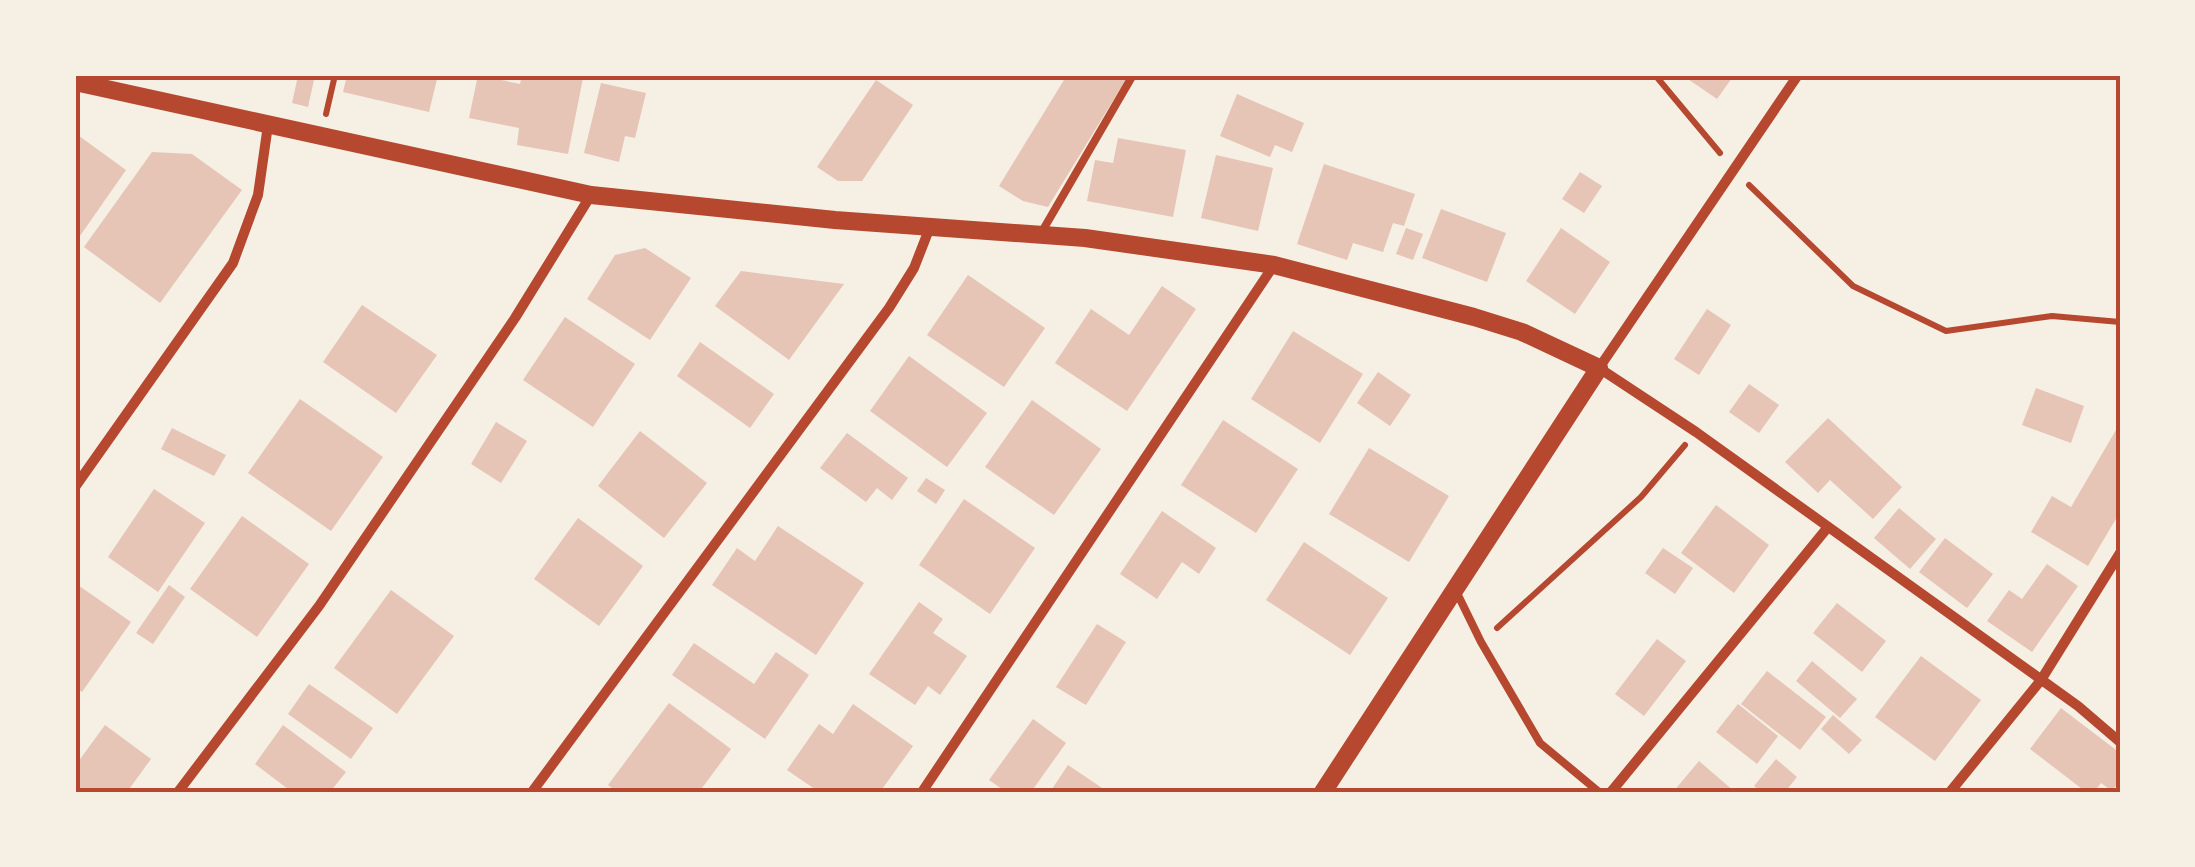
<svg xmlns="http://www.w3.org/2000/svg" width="2195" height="867" font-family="Lato,sans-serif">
	<rect width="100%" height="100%" fill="#f6efe4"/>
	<g fill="#e6c5b7">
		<polygon points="347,75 438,75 429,112 343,92"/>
		<polygon points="478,75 520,84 522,75 583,78 568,154 517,145 519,128 469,118"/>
		<polygon points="1067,75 1128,76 1048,207 1023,201 999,186"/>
		<polygon points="1682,75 1734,75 1717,99"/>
		<polygon points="298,76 314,80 308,107 292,103"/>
		<polygon points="876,80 913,105 862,181 838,181 817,167"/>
		<polygon points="601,83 646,93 635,138 625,136 619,162 584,153"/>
		<polygon points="1237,94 1304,123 1292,152 1275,145 1270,157 1220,136"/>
		<polygon points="75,133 126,170 75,243"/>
		<polygon points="1118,138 1186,150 1173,217 1087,201 1095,160 1113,163"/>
		<polygon points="152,152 192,154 242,190 160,303 84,247"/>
		<polygon points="1216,155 1273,168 1258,231 1201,218"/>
		<polygon points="1324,164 1415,194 1404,226 1393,223 1383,252 1353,243 1347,260 1297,244"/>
		<polygon points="1580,172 1602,186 1584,213 1562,199"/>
		<polygon points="1441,209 1506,233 1487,282 1422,258"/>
		<polygon points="1406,228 1423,234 1413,260 1396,254"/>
		<polygon points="1561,228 1610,262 1575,314 1526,281"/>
		<polygon points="645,248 691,278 650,340 587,299 615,255"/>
		<polygon points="741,271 844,284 789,360 715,306"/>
		<polygon points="968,275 1045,328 1004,387 927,335"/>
		<polygon points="1162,286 1196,309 1127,411 1055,363 1091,309 1129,335"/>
		<polygon points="362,305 437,355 396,413 323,362"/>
		<polygon points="1707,309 1731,325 1699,375 1674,359"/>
		<polygon points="565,317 635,364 593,427 523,380"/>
		<polygon points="1293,331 1363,374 1320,443 1251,399"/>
		<polygon points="700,342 774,394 750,428 677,376"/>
		<polygon points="909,356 987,413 947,467 870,411"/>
		<polygon points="1378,372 1411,395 1390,426 1357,403"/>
		<polygon points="1749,384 1779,405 1759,433 1729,412"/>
		<polygon points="2036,388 2084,406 2071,443 2022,425"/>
		<polygon points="300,399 383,457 331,531 248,473"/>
		<polygon points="1032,400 1101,449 1054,515 985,467"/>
		<polygon points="1828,418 1902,487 1873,519 1830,480 1818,493 1785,462"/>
		<polygon points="1223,420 1298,469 1256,533 1181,485"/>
		<polygon points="496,422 527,441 501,483 471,464"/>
		<polygon points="2120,423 2120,512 2088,566 2031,532 2052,496 2071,507"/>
		<polygon points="172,428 226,455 214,476 161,449"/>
		<polygon points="640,431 707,483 664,538 598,486"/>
		<polygon points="847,433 908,478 892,500 877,488 866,502 820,468"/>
		<polygon points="1369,448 1449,496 1409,562 1329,514"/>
		<polygon points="926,478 945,490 936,504 917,491"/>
		<polygon points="154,489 205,523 158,592 108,557"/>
		<polygon points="964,499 1035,548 990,614 919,565"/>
		<polygon points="1716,505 1769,545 1734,593 1681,553"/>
		<polygon points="1899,508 1936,539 1910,569 1874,538"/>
		<polygon points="1162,511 1216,548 1199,574 1182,562 1157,599 1120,574"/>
		<polygon points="242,516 309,564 257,637 190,589"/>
		<polygon points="578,518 643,566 599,626 534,579"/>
		<polygon points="778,526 864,583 816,655 712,585 737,548 755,561"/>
		<polygon points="1945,538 1993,574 1967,608 1919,572"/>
		<polygon points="1304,542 1388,598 1350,655 1266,600"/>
		<polygon points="1663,548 1693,568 1675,594 1645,573"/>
		<polygon points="2047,564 2078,586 2032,652 1987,621 2009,590 2022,599"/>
		<polygon points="75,583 131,622 82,692 75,687"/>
		<polygon points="169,585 185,597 153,644 136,633"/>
		<polygon points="391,590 454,636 397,714 334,668"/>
		<polygon points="919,602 943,619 933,633 967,656 940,695 928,686 915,705 869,674"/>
		<polygon points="1837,603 1886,641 1862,672 1813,633"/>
		<polygon points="1097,624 1126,642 1086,705 1056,687"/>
		<polygon points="1657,639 1686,661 1644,716 1615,694"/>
		<polygon points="694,643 754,684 776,652 809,675 765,739 672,675"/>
		<polygon points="1921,656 1981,700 1935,761 1875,717"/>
		<polygon points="1812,661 1857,699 1840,718 1796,681"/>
		<polygon points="1767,671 1826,717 1800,750 1741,704"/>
		<polygon points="309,684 373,728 351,759 288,714"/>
		<polygon points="669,703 731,749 699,792 617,792 608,785"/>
		<polygon points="853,704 913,746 880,792 819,792 787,770 819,724 833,734"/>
		<polygon points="1738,704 1778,736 1757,764 1716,732"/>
		<polygon points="2061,708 2120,753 2120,781 2112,791 2101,783 2094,792 2086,792 2030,749"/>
		<polygon points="1833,715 1862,740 1849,754 1821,729"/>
		<polygon points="1033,719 1066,743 1031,792 1006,792 989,780"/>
		<polygon points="105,725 151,759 127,792 75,792 75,766"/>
		<polygon points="283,725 346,772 330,792 292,792 255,764"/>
		<polygon points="1776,759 1797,777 1785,792 1761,792 1754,786"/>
		<polygon points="1699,761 1735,792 1673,792"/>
		<polygon points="1068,765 1108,792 1050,792"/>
	</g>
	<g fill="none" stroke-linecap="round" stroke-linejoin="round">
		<g stroke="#b5482f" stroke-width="6">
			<polyline points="1655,75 1720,153"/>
			<polyline points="326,114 335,75"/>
			<polyline points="1749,185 1853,286 1946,331 2052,316 2120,322"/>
			<polyline points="1497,628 1641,497 1685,445"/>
		</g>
		<g stroke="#b5482f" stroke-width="8">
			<polyline points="1040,235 1133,75"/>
			<polyline points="1456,591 1481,642 1540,743 1599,792"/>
		</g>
		<g stroke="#b5482f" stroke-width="10">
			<polyline points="1798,75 1599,368 1696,432 2078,706 2120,742"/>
			<polyline points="75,487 233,263 258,195 268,125"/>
			<polyline points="178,792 319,606 515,318 591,195"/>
			<polyline points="532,792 889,308 914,268 930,227"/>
			<polyline points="922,792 1274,265"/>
			<polyline points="1611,792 1828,527"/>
			<polyline points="1950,792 2041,680 2120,553"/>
		</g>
		<polyline stroke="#b5482f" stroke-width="18" points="75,82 591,195 835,220 1085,238 1274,265 1474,317 1522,332 1599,368 1323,792"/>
	</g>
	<rect width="2195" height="867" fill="none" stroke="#f6efe4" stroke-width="155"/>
	<rect x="78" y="78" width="2040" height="712" fill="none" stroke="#b5482f" stroke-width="4"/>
</svg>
